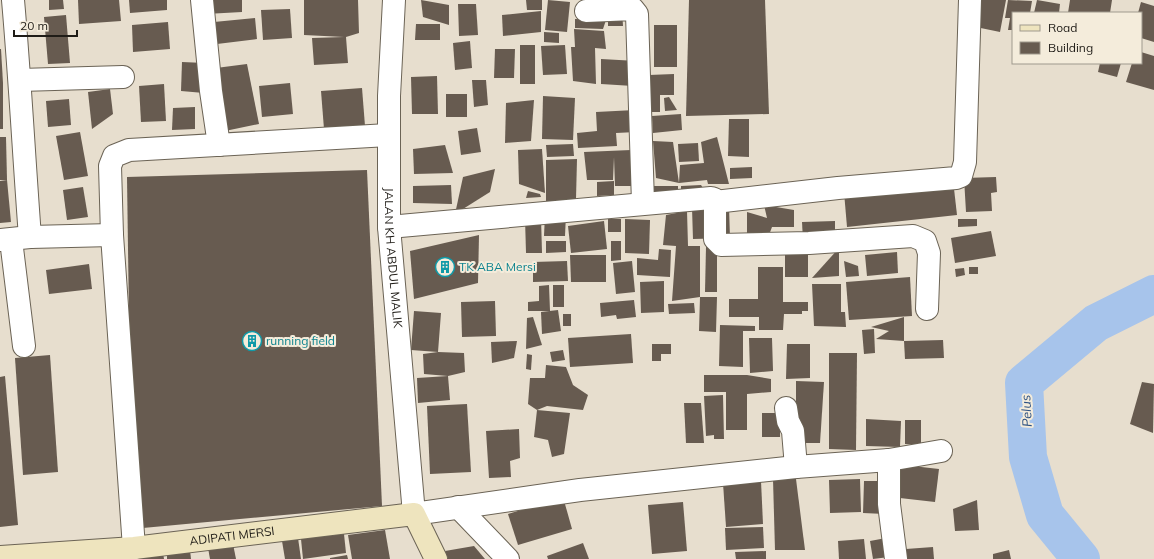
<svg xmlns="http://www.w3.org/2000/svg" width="1154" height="559" font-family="Mulish,sans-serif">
	<rect width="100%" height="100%" fill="#e7dece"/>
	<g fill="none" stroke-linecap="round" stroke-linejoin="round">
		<polyline stroke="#a7c4eb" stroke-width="38" points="1081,559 1045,515 1028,457 1024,383 1096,323 1154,294"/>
	</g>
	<g fill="#675b50">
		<polygon points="49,0 63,0 64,9 49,10"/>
		<polygon points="78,0 119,0 121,21 79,24"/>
		<polygon points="129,0 167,0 167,10 130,13"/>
		<polygon points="205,0 242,0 242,12 206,14"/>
		<polygon points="304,0 358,0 359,33 346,37 348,63 314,65 312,38 344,37 304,35"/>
		<polygon points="421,0 449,5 449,25 423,17"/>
		<polygon points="526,0 542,0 542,10 527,10"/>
		<polygon points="548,0 570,2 567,32 545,30"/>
		<polygon points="689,0 765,0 769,114 686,116"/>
		<polygon points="976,0 1006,0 1000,32 971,26"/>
		<polygon points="1008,0 1032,1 1030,13 1013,13 1013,30 1008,30 1010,18 1005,18"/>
		<polygon points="1037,0 1060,4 1059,13 1034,13"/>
		<polygon points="1070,0 1112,0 1110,13 1068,13"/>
		<polygon points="1141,2 1154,6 1154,42 1141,38 1141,13 1138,13"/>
		<polygon points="458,4 476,4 478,35 459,36"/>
		<polygon points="290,9 292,38 263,40 261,10"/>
		<polygon points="541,11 541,32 503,36 502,15"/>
		<polygon points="622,11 623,26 608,26 608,12"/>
		<polygon points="66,15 70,63 48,64 44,17"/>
		<polygon points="255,18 257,39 217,44 214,22"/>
		<polygon points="575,19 606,20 603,29 575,28"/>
		<polygon points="168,22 170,49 133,52 132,25"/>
		<polygon points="416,24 440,24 440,40 415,40"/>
		<rect x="654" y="25" width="23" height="42"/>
		<polygon points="574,29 604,31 606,49 595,48 596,84 573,81 571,47 575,47"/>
		<polygon points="544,32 559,33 559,43 544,42"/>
		<polygon points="470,41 472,68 455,70 453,43"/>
		<rect x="520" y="45" width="15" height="39"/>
		<polygon points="565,45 567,74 543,75 541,46"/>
		<polygon points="0,49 1,49 3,83 3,129 0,129"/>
		<polygon points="495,49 515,49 514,78 494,78"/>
		<polygon points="1141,52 1154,56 1154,90 1126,82 1132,63 1141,63"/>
		<polygon points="601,59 637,61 633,86 601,84"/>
		<polygon points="182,62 205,63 204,93 181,91"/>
		<polygon points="1100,63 1121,63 1117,77 1098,72"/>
		<polygon points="247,64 259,124 225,131 216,68"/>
		<polygon points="674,74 674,95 660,95 660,112 650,112 649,75"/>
		<polygon points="437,76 438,114 412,114 411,77"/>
		<polygon points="472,80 486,80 488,105 474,107"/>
		<polygon points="290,83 293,114 262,117 259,86"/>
		<polygon points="164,84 166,121 141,122 139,86"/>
		<polygon points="362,88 365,126 324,129 321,91"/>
		<polygon points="110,89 113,114 92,129 88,92"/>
		<rect x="446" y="94" width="21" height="23"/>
		<polygon points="543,96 575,98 573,140 542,139"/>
		<polygon points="669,97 677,110 665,111 664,98"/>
		<polygon points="69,99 71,125 48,127 46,101"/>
		<polygon points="534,100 531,141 505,143 506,103"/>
		<polygon points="195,107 195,129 172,130 173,108"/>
		<polygon points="635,110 636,132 616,133 617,146 578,148 577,133 597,131 596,112"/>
		<polygon points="681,114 682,130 653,133 652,116"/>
		<polygon points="729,119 749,119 749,157 728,156"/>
		<polygon points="477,128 481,152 461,155 458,131"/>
		<polygon points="80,132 88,176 64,180 56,136"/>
		<polygon points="0,137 6,137 7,180 0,180"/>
		<polygon points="717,137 729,184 708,184 707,180 679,183 656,178 653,141 673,142 679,183 680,165 704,163 701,142"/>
		<polygon points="698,143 699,161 679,162 678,144"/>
		<polygon points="573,144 574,156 547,157 546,145"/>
		<polygon points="445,145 453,173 414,174 413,149"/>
		<polygon points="542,149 545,193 519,184 518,150"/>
		<polygon points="631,150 633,186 615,186 614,157 613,180 587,180 584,152"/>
		<polygon points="577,159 576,199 546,202 546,160"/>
		<polygon points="752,167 752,178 730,179 730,168"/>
		<polygon points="495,169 490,192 455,214 463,177"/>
		<polygon points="367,170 382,506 132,529 127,177"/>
		<polygon points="996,177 997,192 991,193 992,211 966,212 964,178"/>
		<polygon points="7,180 11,222 0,223 0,181"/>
		<polygon points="953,180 957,215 847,227 844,192"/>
		<polygon points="614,181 614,195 597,196 597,182"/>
		<polygon points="451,185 452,204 413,203 413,186"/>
		<polygon points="701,185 703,188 681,195 681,186"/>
		<polygon points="654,186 678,186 678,194 654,193"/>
		<polygon points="83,187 88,217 67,220 63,190"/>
		<polygon points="528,191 540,194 541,197 526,198"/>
		<polygon points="764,205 794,210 794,227 772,227 769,235 747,237 747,212 767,218"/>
		<polygon points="729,207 730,238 693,239 692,208"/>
		<polygon points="687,211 688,246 700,246 700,297 717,297 716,332 699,331 700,297 672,301 676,246 663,245 666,215"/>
		<polygon points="545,214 566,214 565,236 544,236"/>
		<polygon points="541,217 542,253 526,253 525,218"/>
		<rect x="608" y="219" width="13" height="13"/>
		<polygon points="625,219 650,220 649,254 625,253"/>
		<polygon points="958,219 977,219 977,226 958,227"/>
		<polygon points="604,221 607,249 571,253 568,226"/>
		<polygon points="835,221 835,239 803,240 802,222"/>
		<polygon points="991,231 996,256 955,263 951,238"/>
		<polygon points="479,235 478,283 414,299 410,251"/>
		<polygon points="546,241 566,241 566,252 546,253"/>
		<polygon points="611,241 621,241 621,260 611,261"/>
		<polygon points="706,247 717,247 717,292 705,292"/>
		<polygon points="839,248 839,276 812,278"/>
		<polygon points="659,249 671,250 670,277 637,275 637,258 658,260"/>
		<rect x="785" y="250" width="23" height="27"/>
		<polygon points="897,252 898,273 867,276 865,255"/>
		<polygon points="570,255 606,255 606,282 571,282"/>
		<polygon points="567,261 568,281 533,282 533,262"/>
		<polygon points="632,261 635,292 616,294 613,263"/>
		<polygon points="844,261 858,266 859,276 846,277"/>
		<polygon points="89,264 92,289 49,294 46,270"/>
		<polygon points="758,267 783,267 783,302 808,302 808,311 802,311 802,314 784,314 783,330 759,330 759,317 729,317 729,299 758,299"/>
		<rect x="969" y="267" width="9" height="7"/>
		<polygon points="964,268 965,275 956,277 955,269"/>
		<polygon points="910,277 912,316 849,320 846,282"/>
		<polygon points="664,281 664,312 641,313 640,282"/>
		<polygon points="812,284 841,284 841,312 845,312 846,327 814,326"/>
		<polygon points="549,285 550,311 528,311 528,302 539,301 539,286"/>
		<rect x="553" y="285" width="11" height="22"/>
		<polygon points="634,300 636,317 617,319 616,315 601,317 600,303"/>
		<polygon points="495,301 496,336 462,337 461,302"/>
		<polygon points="694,303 695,313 669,314 668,304"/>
		<polygon points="558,310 561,331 542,334 541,312"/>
		<polygon points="414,311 441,313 438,352 464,353 465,372 448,376 424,374 423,354 438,352 411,350"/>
		<rect x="563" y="314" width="8" height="12"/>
		<polygon points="533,317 542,345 526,349 527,318"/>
		<polygon points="904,317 904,341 876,339 889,331 871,327"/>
		<polygon points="720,325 755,326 755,331 743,331 743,367 719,366"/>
		<polygon points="874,329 875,353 864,354 862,330"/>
		<polygon points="631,334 633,363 570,367 568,338"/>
		<polygon points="749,338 772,338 773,371 750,373"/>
		<polygon points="943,340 944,358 905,359 904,341"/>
		<polygon points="517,341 514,358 492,363 491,342"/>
		<polygon points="652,344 671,344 671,354 661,354 661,361 652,361"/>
		<polygon points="787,344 810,344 810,378 786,379"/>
		<polygon points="563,350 565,360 552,362 550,352"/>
		<polygon points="829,353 857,353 856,450 829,449"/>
		<polygon points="527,354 532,355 531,370 526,369"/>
		<polygon points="50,355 58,472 23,475 15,358"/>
		<polygon points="546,365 566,367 573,385 588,395 583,410 547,406 537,410 528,404 530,378 545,378"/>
		<polygon points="704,375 747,375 771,379 771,392 747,394 747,430 726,430 726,392 704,392"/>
		<polygon points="5,376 18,525 0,527 0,377"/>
		<polygon points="448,376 450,400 418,403 417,378"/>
		<polygon points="796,381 824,382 820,443 796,443"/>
		<polygon points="1142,382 1154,384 1153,433 1130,424"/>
		<polygon points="723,395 724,439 714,439 714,435 706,436 704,396"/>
		<polygon points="684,403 701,403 704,443 686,443"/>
		<polygon points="467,404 471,472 430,474 427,406"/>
		<polygon points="537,410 570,413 564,454 552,457 548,440 534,437"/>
		<rect x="762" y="413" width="18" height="24"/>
		<polygon points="866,419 901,421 900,447 866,446"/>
		<polygon points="905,420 921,420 921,445 905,444"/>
		<polygon points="519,429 520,458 510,461 511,477 489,478 486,431"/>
		<polygon points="895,464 939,469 935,502 891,497"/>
		<polygon points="773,479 796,479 805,550 775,550"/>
		<polygon points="860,479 861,512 830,513 829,480"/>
		<polygon points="761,481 763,524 726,527 723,483"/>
		<polygon points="864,481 885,481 885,514 863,513"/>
		<polygon points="563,497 572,529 518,545 508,514"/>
		<polygon points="977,500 979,530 955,531 953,509"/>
		<polygon points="683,502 687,551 652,554 648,505"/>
		<polygon points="763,527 764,548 726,550 725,528"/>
		<polygon points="385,530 390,559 352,559 348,535"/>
		<polygon points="344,534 346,553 303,559 301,539"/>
		<polygon points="298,538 301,559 285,559 282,541"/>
		<polygon points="886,538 889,557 873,559 870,541"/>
		<polygon points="864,539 866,559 839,559 838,541"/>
		<polygon points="583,543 589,559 548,559 547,556"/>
		<polygon points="233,544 236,559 210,559 208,548"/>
		<polygon points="474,546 485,559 448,559 445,551"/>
		<polygon points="933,547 934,559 907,559 906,549"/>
		<polygon points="190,550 191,559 167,559 167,552"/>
		<polygon points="1009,550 1011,559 993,559 993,554"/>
		<polygon points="766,551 766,559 736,559 735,552"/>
		<polygon points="163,553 164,559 134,559"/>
		<polygon points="347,555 348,559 330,559 330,558"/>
	</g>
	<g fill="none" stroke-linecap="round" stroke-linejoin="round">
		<defs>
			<g id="street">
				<path d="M13,0C20,79 24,158 30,237"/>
				<polyline points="202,0 211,91 219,145"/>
				<path id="s1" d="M394,0L389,96V227L414,514L580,490L796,467L889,460L941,451"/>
				<polyline points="586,11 633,9 637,14 643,203"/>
				<polyline points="20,80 123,77"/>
				<polyline points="715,202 838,188 956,178 961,176 965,162 970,0"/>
				<polyline points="389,227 711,198 714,199 715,202 715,239 721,245 809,243 913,236 925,241 929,253 927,309"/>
				<polyline points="0,240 30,237 112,235"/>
				<polyline points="11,240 24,346"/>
				<polyline points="786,408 788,421 793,431 796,467"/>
				<polyline points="889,460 889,504 896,559"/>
				<polyline points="458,507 508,559"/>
				<polyline points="134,548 112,235 110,166 114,156 129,150 388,135"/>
			</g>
			<g id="secondary">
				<path id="s2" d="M0,557L134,548L414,514L436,559"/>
			</g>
		</defs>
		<use href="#street" stroke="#6b6355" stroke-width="24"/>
		<use href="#secondary" stroke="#6b6355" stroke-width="24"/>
		<use href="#street" stroke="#fff" stroke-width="22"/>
		<use href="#secondary" stroke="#eee4be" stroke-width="22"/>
	</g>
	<defs>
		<symbol id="building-ring" viewBox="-11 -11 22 22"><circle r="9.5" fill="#f4ecdb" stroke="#0f9aa8" stroke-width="1.5"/><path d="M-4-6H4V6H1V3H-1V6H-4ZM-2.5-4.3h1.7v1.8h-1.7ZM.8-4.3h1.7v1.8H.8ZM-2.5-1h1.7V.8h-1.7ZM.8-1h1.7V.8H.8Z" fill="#0f9aa8"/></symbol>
	</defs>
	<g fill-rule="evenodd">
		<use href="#building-ring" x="434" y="256" width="22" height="22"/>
		<use href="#building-ring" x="241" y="330" width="22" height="22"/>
	</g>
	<g text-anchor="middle" stroke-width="4" stroke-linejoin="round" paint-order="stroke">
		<g font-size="12" fill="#1f1c17" stroke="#f4ecdb">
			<text dy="4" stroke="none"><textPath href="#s1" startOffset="258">JALAN KH ABDUL MALIK</textPath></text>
			<text dy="4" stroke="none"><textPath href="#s2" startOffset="233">ADIPATI MERSI</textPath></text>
		</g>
		<g font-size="12" fill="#0d838f" stroke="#f4ecdb" text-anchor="start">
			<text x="459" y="271">TK ABA Mersi</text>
			<text x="266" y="345">running field</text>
		</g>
		<g font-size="13" font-style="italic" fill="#2a4f81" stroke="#f4ecdb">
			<text transform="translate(1026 411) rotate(-93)" y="5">Pelus</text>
		</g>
	</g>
	<rect x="1012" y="12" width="130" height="52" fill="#f4ecdb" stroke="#9f998d"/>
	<rect x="1020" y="25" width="20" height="6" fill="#eee4be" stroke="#9f998d"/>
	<text x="1048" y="32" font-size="12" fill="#1f1c17">Road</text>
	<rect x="1020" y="42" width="20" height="12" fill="#675b50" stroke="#9f998d"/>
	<text x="1048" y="52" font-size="12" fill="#1f1c17">Building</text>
	<path d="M14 30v6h63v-6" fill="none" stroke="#1f1c17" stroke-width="2"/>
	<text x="20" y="30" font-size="12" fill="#1f1c17" stroke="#f4ecdb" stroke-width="3" paint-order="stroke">20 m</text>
</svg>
